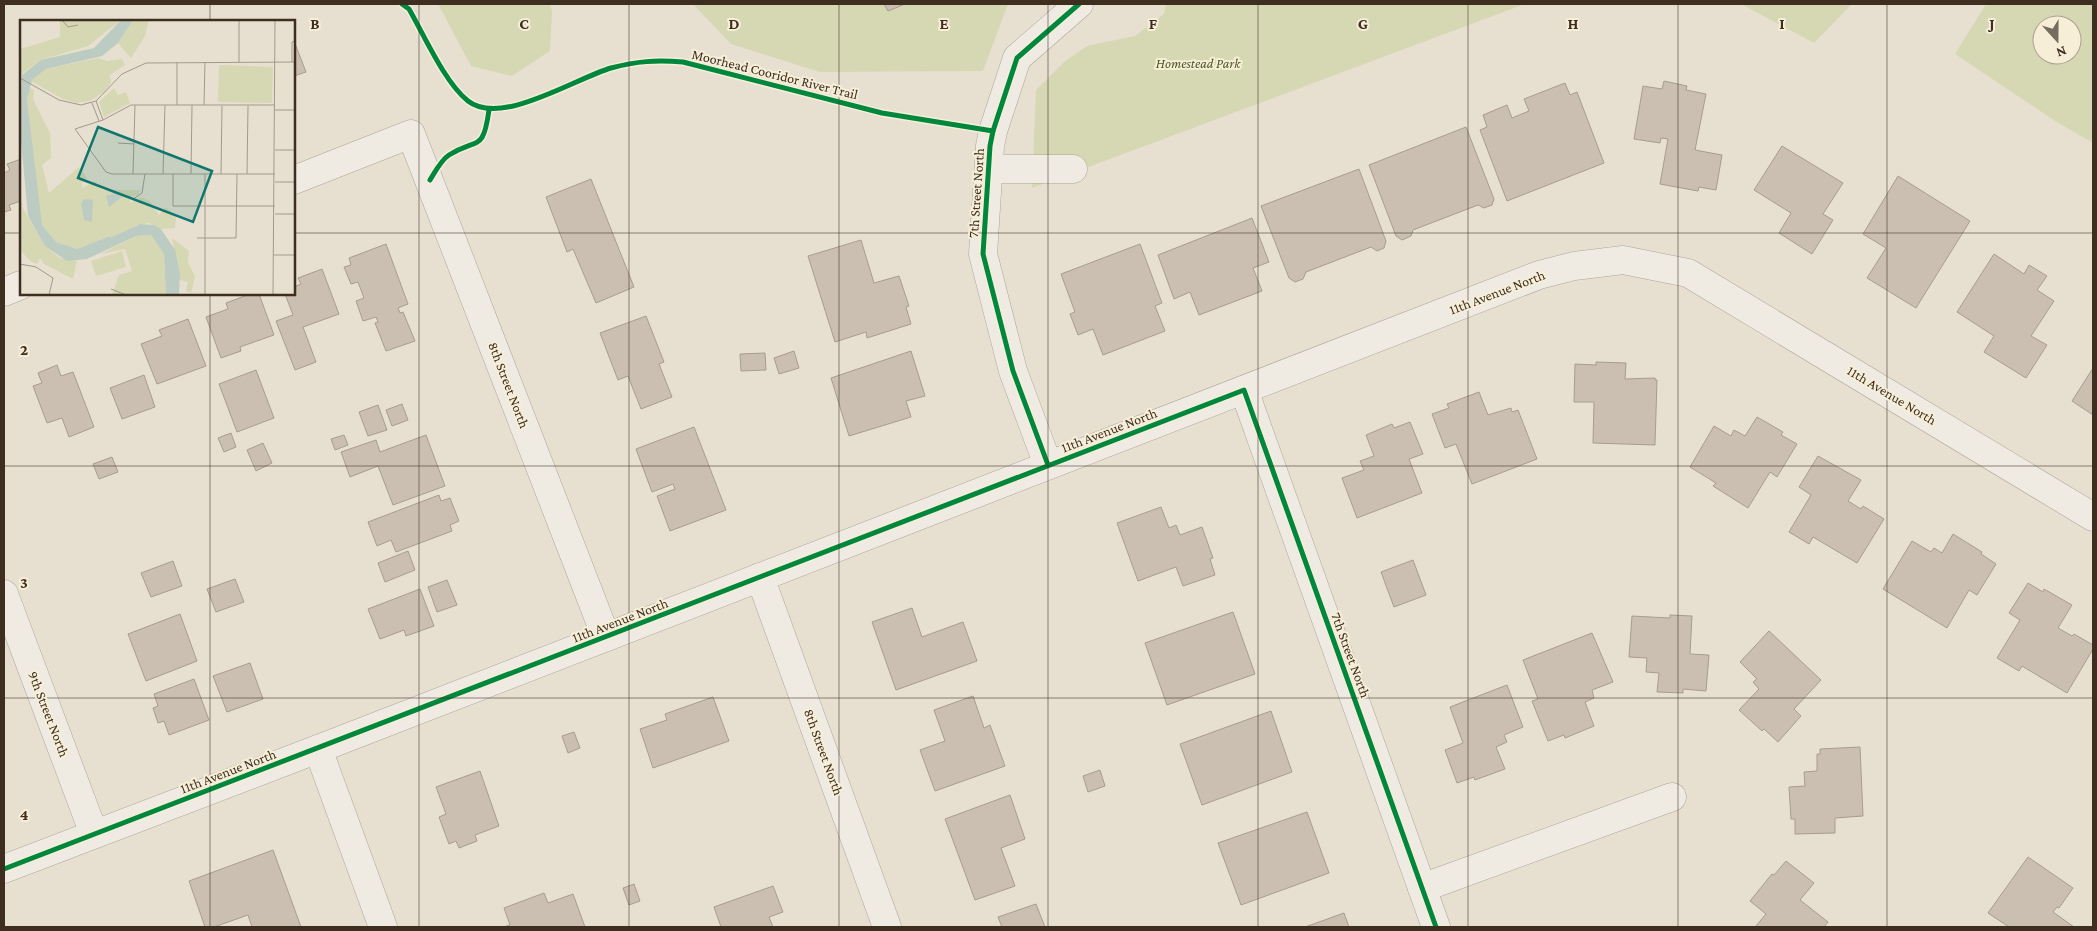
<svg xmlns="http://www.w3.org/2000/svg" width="2097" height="931" font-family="'Crimson Pro',serif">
	<rect width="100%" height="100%" fill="#e7e0d1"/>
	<g fill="#d6d7b3" fill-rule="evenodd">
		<polygon points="438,4 550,4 552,12 550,51 512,76 471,66"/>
		<polygon points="693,4 1008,4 983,71 820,72 731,44"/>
		<polygon points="1166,4 1525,4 1032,188 1036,90 1064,62 1087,46 1135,36 1164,14"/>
		<polygon points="1741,4 1852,4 1814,43"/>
		<path d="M1986,4H2093V143L2052,119L1955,54ZM2042,25H2072V55H2042Z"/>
	</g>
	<g fill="#cbbfb2" stroke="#a89c90">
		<polygon points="884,4 905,4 888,11"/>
		<polygon points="294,41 306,72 294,76"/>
		<polygon points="1664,81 1687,86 1686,90 1706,94 1695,150 1722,155 1716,190 1699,187 1698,191 1660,184 1668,139 1661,138 1660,143 1634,139 1643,86 1662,89"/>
		<polygon points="1565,83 1570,95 1577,92 1604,163 1507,201 1480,130 1487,127 1483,115 1507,105 1512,118 1529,111 1524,99"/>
		<polygon points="1466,127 1494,199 1492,205 1484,208 1478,205 1413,230 1411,236 1402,240 1396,236 1369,165"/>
		<polygon points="1782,146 1843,183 1823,214 1833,220 1812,254 1779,233 1791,213 1754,190"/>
		<polygon points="21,159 21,201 9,205 11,210 4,212 4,173 10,170 7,164"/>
		<polygon points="1359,169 1386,241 1384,248 1377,251 1371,247 1306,272 1303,279 1295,282 1289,278 1261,206"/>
		<polygon points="1898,176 1970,221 1916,308 1867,278 1886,248 1863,234"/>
		<polygon points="591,179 634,287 596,303 573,249 567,252 546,197"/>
		<polygon points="1252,218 1269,262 1253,268 1262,291 1199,315 1190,292 1174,299 1158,255"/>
		<polygon points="861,240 874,283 899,276 909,306 906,307 911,324 867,338 866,332 835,342 808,256"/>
		<polygon points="386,244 408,304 398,308 400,313 403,312 415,341 386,351 375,323 378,322 376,317 363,321 356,301 364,298 358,282 351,284 344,267 351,265 349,258"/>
		<polygon points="1140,244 1162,303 1155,306 1165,331 1103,355 1093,329 1078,335 1070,314 1075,312 1061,274"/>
		<polygon points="1994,254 2024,274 2029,265 2047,276 2037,290 2054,301 2031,336 2047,345 2026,378 1984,352 1994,336 1957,312"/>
		<polygon points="322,269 339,314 303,327 316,362 295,370 276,321 293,315 285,294 294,294 294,287 301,284 298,278"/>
		<polygon points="250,294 259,294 274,335 240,347 241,351 221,358 206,317 228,309 226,303"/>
		<polygon points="646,316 664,362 659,364 672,397 641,409 628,376 618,380 600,333"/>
		<polygon points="188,319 206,366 157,384 141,344 162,336 159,330"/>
		<polygon points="794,351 799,368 779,374 774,358"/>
		<polygon points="911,351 925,396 906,401 911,417 849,436 831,378"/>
		<polygon points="765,353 766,370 741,371 740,354"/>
		<polygon points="1596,362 1626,363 1625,379 1655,378 1655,380 1657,380 1655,445 1593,443 1594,402 1574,402 1575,364 1596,365"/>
		<polygon points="57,365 61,376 73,372 94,427 69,437 62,418 47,423 33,386 42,383 38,373"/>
		<polygon points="2093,368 2093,415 2072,401"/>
		<polygon points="256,370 274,418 237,432 219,384"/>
		<polygon points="144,375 155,407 122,419 110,388"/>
		<polygon points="1479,392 1488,415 1511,408 1512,412 1518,410 1537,459 1472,484 1456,444 1445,448 1432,414 1449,408 1447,404"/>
		<polygon points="402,404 408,420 392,426 386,410"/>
		<polygon points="378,405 387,430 368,436 359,412"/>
		<polygon points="1757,417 1783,432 1781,435 1797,444 1777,477 1770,472 1748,508 1713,486 1716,483 1690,467 1714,426 1731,436 1734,430 1745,436"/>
		<polygon points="1410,422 1423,454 1409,459 1422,493 1357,518 1342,478 1364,470 1360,461 1374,456 1366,435 1392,424 1394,428"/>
		<polygon points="694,427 726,510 670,531 657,496 675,489 673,484 652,492 636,449"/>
		<polygon points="231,433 236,447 224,452 218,438"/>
		<polygon points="344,435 348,445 335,450 331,439"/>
		<polygon points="426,435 445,486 393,505 378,466 350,477 341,452 376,440 380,452"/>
		<polygon points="263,443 272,463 256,471 247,450"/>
		<polygon points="1818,456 1861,480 1848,501 1861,509 1863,506 1884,519 1857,563 1813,537 1809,544 1789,532 1811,495 1799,487"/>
		<polygon points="112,457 118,472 99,479 93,464"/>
		<polygon points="439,495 441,501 450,498 459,521 450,525 452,531 396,552 391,540 377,546 368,522"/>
		<polygon points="1161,507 1169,528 1176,525 1180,535 1202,527 1213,558 1210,559 1215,575 1183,586 1176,567 1138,581 1117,523"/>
		<polygon points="1953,534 1982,552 1981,554 1996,564 1977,595 1969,590 1947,628 1883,589 1912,541 1931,552 1934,548 1942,553"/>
		<polygon points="408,551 415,570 385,582 378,563"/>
		<polygon points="1413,560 1426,595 1394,607 1381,572"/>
		<polygon points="173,561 182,586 151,597 141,573"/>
		<polygon points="235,579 244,602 216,612 207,589"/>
		<polygon points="447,580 457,605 437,612 428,587"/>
		<polygon points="2028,583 2043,592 2044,589 2072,605 2058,628 2072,636 2074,634 2093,645 2093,649 2067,693 2022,666 2019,671 1997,658 2020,620 2009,613"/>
		<polygon points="420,589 434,626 406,636 404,630 380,639 368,609"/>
		<polygon points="912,608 922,637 963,622 977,661 896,690 872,622"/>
		<polygon points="1233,612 1255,674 1167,705 1145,643"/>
		<polygon points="180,614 197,661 146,681 128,634"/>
		<polygon points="1670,615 1692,616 1690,654 1709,655 1706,691 1683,689 1683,693 1657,692 1659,673 1646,672 1647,658 1629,657 1632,616 1670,618"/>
		<polygon points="1769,631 1821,680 1794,709 1801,716 1778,742 1764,729 1762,731 1739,710 1759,689 1753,682 1757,679 1740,662"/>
		<polygon points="1592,633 1613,682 1592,690 1594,698 1585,702 1594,726 1565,738 1564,735 1548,741 1532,701 1538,699 1523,660"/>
		<polygon points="250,663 263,699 227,712 213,676"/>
		<polygon points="194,679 209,720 169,735 164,721 158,723 153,708 158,706 154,694"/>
		<polygon points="1507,685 1523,727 1504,735 1507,742 1496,747 1505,769 1475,780 1474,777 1457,783 1445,750 1463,743 1450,707"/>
		<polygon points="973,696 984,728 990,725 1005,766 935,791 920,750 945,741 934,710"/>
		<polygon points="713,697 729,741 653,768 640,729 667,720 665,714"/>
		<polygon points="1271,711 1292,772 1202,805 1180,744"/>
		<polygon points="574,732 580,748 568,753 562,736"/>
		<polygon points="1860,747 1863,816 1835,818 1835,833 1795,834 1795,819 1791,819 1789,787 1805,786 1804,772 1817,771 1817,754 1820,754 1820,749"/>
		<polygon points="1100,770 1105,786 1088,792 1083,776"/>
		<polygon points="480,771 499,826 475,835 477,841 459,848 456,841 449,844 439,817 446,814 436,787"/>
		<polygon points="1010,795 1025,839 1001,848 1015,886 975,900 945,819"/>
		<polygon points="1307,812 1329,873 1241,905 1218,843"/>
		<polygon points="273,850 301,927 252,927 248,915 214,927 205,927 189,881"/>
		<polygon points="2028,857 2073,888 2059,908 2057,907 2053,912 2074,927 2009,927 1988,913"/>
		<polygon points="1786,861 1814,883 1800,900 1828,922 1824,927 1755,927 1766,914 1750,901 1772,874 1774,875"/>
		<polygon points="634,884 640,901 629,905 623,888"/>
		<polygon points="773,886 783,912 769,917 773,927 721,927 714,907"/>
		<polygon points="544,893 548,903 573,894 585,927 503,927 510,925 504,908"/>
		<polygon points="1036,904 1045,927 1002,927 998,917"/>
		<polygon points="1344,913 1349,927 1305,927"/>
	</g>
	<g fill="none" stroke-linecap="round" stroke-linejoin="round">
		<defs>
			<g id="minor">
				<polyline points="989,169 1073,169"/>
				<polyline points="294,180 411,134 606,637"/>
				<polyline points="4,292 21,285"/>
				<polyline points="1244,390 1436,927"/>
				<polyline points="1048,465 1013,371 983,254 990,146 993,131 1017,58 1079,4"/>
				<polyline points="760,577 887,927"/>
				<polyline points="4,594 94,834"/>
				<polyline points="318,749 383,927"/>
				<polyline points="4,869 318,749 1539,275 1574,266 1623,260 1688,273 2093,517"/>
				<polyline points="1422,888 1672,797"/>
			</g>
		</defs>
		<use href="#minor" stroke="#ada599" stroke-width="29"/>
		<use href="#minor" stroke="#efebe3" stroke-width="28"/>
		<defs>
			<g id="cycleway">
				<path d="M402,4L409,9C424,35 445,83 468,101C501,127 576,78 611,68C637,61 656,60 683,62L882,113L993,131"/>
				<path d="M430,180C435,172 441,160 449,155C478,137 483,153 489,110"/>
				<polyline points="1048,465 1013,371 983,254 990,146 993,131 1017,58 1079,4"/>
				<polyline points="4,869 1244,390 1436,927"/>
			</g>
		</defs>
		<use href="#cycleway" stroke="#f7eed8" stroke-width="8"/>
		<use href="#cycleway" stroke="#00873e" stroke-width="5"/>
	</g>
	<path fill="none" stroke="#3d2e20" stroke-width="1" stroke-opacity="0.55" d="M210,4V21M419,4V927M629,4V927M839,4V927M1048,4V927M1258,4V927M1468,4V927M1678,4V927M1887,4V927M4,233H21M294,233H2093M210,294V927M4,466H2093M4,698H2093"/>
	<g text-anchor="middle" stroke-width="4" stroke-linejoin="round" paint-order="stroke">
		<g font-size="14" font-style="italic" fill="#4d5a26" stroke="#f7eed8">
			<text x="1198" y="68">Homestead Park</text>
		</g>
		<g font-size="14" fill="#3d2e20" stroke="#f7eed8">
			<text transform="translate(775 74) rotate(14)" y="5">Moorhead Cooridor River Trail</text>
			<text transform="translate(976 193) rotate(-86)" y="5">7th Street North</text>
			<text transform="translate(1497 292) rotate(-21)" y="5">11th Avenue North</text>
			<text transform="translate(509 385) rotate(69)" y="5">8th Street North</text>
			<text transform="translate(1892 395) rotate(31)" y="5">11th Avenue North</text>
			<text transform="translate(1109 430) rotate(-21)" y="5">11th Avenue North</text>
			<text transform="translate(620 620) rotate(-21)" y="5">11th Avenue North</text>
			<text transform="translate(1351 655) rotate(70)" y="5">7th Street North</text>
			<text transform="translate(49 714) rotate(69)" y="5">9th Street North</text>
			<text transform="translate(824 752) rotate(70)" y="5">8th Street North</text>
			<text transform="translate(228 771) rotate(-21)" y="5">11th Avenue North</text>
		</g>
	</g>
	<g transform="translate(20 20)">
		<rect width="275" height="275" fill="#e7e0d1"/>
		<path d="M40,0H101L68,26L21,40L0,55V29L40,17ZM113,0H129L125,16L111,38L98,23ZM78,38L87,41L102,39L105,45L90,55L91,63L84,72L70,81L57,83L43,79L11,61L26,49ZM199,45L253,47L252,83L198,82ZM9,68L14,70L13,79L30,113L31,138L22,145L29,173L59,147L67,158L62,162V168L75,161L82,170H120L118,175L110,177V183L121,177L130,181L139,195L146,187L156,198L155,208L141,209L129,203L117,205L91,219L90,216L57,229L36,222L22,205L19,188L7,80ZM94,68L98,75L106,72L110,83L84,97L79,82ZM0,161L2,187L25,226L40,238L57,241L53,259L24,244L20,238L17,244L10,241L1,231ZM131,215L144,234L146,275H92L99,255L112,251L105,229L81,234L116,216ZM152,218L169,231L168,242L175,257L171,273L166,271L168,262L160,260ZM102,231L106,247L76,256L71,241Z" fill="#d6d7b3"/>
		<path d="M101,0H113L98,23L82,36L26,49L12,60L7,80L22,205L36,222L57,229L90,216L91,219L120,204L134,205L141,209L155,230L160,254L159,275H146L144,234L131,215L116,216L67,239L47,241L25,226L8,196L0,110L2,55L21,40L74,28ZM94,173L103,176L89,187L86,176ZM64,179L73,180L72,202L64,200L61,184Z" fill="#bcccc2"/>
		<path fill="none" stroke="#bcccc2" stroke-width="2.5" d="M91,219L115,208"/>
		<path fill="none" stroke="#a3998a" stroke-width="1" d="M42,0L48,7L58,5M219,42V0M272,42V22L275,21M0,58L39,80L61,85L76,81L102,54L126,43L275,42M76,81L83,100M72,83L79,101M157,85V42M184,85L185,42M255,90H275M98,123L114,124M255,130H275M113,154L115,85M143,154L145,85M153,154V186H255M171,154L172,85M185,154V275M201,154L202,86M227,154L228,86M255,154H92L86,152L55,109L83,100L111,85H255M255,162H275M112,180L122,173L125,154M255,194H275M177,218H216L217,154M254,235H275M0,244L16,247L33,258L29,275M91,269L106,275M253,275L255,0"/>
		<path fill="#0f766e" fill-opacity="0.15" stroke="#0f766e" stroke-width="2.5" d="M78,107L192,151L173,202L58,158Z"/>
		<rect width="275" height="275" fill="none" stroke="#3d2e20" stroke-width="2.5"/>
	</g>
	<g font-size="16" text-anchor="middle" font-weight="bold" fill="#3d2e20" stroke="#f7eed8" stroke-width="4" stroke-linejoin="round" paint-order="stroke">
		<text x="315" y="29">B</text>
		<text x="524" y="29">C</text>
		<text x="734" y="29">D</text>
		<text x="944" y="29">E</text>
		<text x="1153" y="29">F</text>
		<text x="1363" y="29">G</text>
		<text x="1573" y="29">H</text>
		<text x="1782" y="29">I</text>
		<text x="1992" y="29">J</text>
		<text x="24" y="355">2</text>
		<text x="24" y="588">3</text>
		<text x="24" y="820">4</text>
	</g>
	<rect width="2097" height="931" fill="none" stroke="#3d2e20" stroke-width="10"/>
	<g transform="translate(2057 40) rotate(159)"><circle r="24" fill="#f7eed8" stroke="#ada18e"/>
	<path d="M0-4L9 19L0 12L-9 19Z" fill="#786c5e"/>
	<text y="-8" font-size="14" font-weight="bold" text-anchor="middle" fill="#3d2e20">N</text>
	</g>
</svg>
